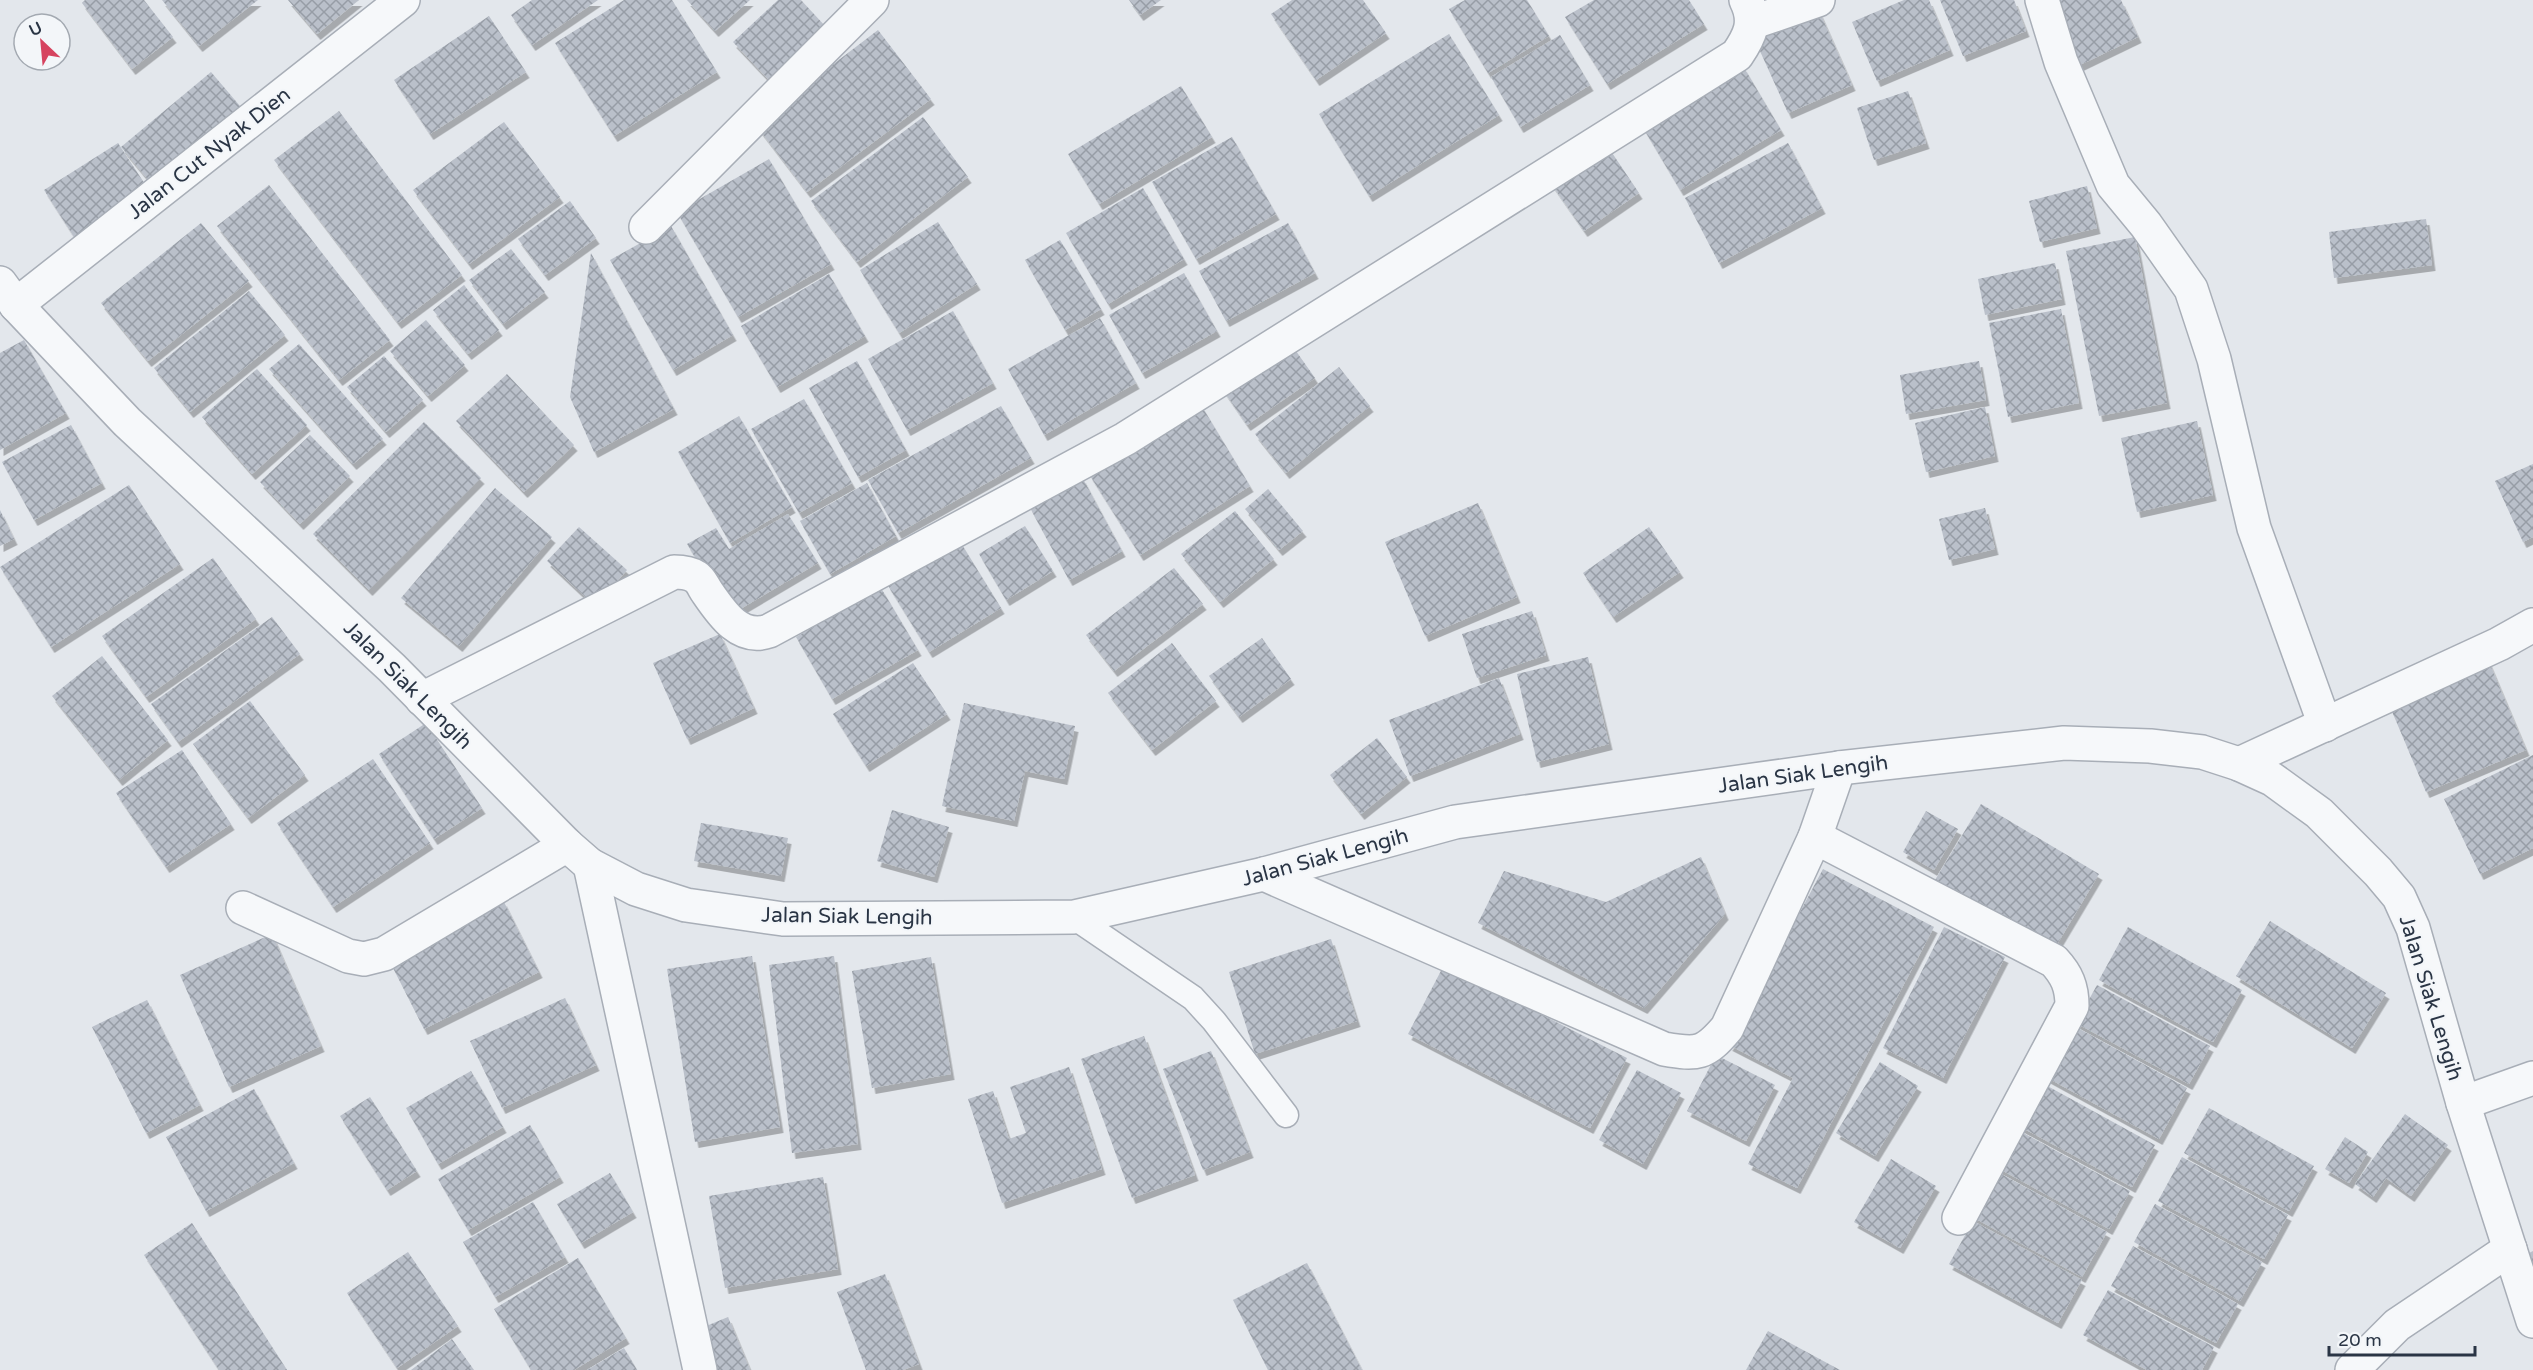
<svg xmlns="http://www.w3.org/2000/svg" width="2533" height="1370" font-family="'Varela Round',sans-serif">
	<defs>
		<pattern id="building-cross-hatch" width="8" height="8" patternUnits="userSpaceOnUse" patternTransform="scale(1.5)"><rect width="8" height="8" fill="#bac0ca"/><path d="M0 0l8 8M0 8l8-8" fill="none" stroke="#979da6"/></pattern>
		<filter id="shadow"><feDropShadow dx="3.5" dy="6" stdDeviation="0" flood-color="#0004"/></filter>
	</defs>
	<rect width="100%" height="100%" fill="#e3e7ec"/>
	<g fill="url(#building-cross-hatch)" filter="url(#shadow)">
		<polygon points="85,0 144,0 173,37 132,69 82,3"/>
		<polygon points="162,0 258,0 199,46"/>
		<polygon points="288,0 359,0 317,34"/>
		<polygon points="532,0 598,0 532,45 511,15"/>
		<polygon points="624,0 672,0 717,72 614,136 555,43"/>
		<polygon points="687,0 750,0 715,31"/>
		<polygon points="778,0 801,0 826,27 769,80 733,42"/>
		<polygon points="1129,0 1161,0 1140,15"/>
		<polygon points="1292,0 1363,0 1386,33 1316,80 1271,14"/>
		<polygon points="1465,0 1527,0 1549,36 1488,73 1449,9"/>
		<polygon points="1594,0 1689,0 1704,24 1607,84 1565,17"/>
		<polygon points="1904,0 1929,0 1950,50 1877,81 1852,22"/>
		<polygon points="1940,0 2014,0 2026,31 1963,56"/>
		<polygon points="2050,0 2121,0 2138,37 2080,65"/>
		<polygon points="1819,11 1852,85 1788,113 1755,40"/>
		<polygon points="489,16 526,72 430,134 394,80"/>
		<polygon points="878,30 931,99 807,192 755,124"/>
		<polygon points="1449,34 1499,115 1369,196 1319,114"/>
		<polygon points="1560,35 1590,85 1520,127 1491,77"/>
		<polygon points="1743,66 1781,130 1680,190 1642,126"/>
		<polygon points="211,72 246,113 155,188 121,147"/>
		<polygon points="1181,86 1212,137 1099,204 1068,154"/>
		<polygon points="1908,91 1926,143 1874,160 1857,108"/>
		<polygon points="339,111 462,275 398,323 274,160"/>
		<polygon points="923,117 968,177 857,262 811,201"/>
		<polygon points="504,122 560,197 469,264 413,190"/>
		<polygon points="1232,137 1276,214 1196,259 1152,182"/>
		<polygon points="118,143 150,192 76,240 44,190"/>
		<polygon points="1788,143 1822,208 1719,263 1685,198"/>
		<polygon points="1606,144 1639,193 1584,231 1550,182"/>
		<polygon points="769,159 831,264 738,317 677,212"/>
		<polygon points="269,185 390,340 339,380 217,226"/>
		<polygon points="2087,186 2097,228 2040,242 2029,201"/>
		<polygon points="1143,188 1184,259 1108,304 1066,233"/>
		<polygon points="570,201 596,238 545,275 518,239"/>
		<polygon points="2426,219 2432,265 2334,278 2329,232"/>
		<polygon points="938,222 977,284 899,333 860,270"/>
		<polygon points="201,223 249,281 148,361 101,303"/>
		<polygon points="1288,223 1315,273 1226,321 1199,271"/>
		<polygon points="671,226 733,335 673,370 610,260"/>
		<polygon points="2135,237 2167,403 2099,416 2066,251"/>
		<polygon points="1060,240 1101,309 1065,330 1025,260"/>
		<polygon points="511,249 545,292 503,324 469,280"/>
		<polygon points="591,253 674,409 594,452 570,397"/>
		<polygon points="2055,263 2062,299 1985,315 1978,279"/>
		<polygon points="1184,273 1217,331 1142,373 1109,315"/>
		<polygon points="829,274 865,336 777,387 741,326"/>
		<polygon points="464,285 499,330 468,354 433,310"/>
		<polygon points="249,291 285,335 190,412 154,368"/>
		<polygon points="2061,309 2079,403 2008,417 1989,323"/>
		<polygon points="953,311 993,383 907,430 868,359"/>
		<polygon points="1100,318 1136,383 1044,435 1008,369"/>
		<polygon points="426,320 465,365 428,396 390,351"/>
		<polygon points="24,340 66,413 0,450 0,353"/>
		<polygon points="299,344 383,439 353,464 269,369"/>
		<polygon points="1291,344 1315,378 1247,425 1223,390"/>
		<polygon points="384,356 423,400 386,432 347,387"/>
		<polygon points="857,361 906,450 858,477 809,388"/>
		<polygon points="1979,361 1986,400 1906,414 1900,375"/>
		<polygon points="1339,367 1370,406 1286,473 1255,434"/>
		<polygon points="257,369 307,425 252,474 202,417"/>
		<polygon points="507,374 574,445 524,492 456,421"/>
		<polygon points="804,399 852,483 799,513 751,429"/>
		<polygon points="1201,405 1250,486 1140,555 1089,474"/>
		<polygon points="1001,406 1031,458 898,533 868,480"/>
		<polygon points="1985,407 1995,456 1926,472 1915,423"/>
		<polygon points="739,416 792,507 730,543 678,452"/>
		<polygon points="2197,421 2213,495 2137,512 2121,438"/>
		<polygon points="424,422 481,478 369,590 313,534"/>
		<polygon points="71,425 102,483 34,520 2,462"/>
		<polygon points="310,435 350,476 300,524 260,482"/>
		<polygon points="2533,464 2533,537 2523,542 2495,481"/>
		<polygon points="1082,477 1122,551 1069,580 1029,506"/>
		<polygon points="867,483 896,536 830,574 800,521"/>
		<polygon points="129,485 180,564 51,647 0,567"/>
		<polygon points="495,488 552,537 459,646 401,598"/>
		<polygon points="1268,489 1303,531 1279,550 1245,509"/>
		<polygon points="1478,503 1517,597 1425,636 1385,542"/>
		<polygon points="1985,508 1995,549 1949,560 1939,519"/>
		<polygon points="0,510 14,539 0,546"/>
		<polygon points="1235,511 1274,559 1220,602 1181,554"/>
		<polygon points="788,514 818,563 730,615 687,544 716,528 729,549"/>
		<polygon points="1025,526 1053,571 1006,600 979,554"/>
		<polygon points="579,527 627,570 595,606 547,561"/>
		<polygon points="1649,527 1680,572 1613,617 1583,573"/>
		<polygon points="959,540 1001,608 929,652 887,584"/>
		<polygon points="213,558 256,619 146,697 102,636"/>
		<polygon points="1174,568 1203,604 1114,671 1086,635"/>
		<polygon points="881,588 918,650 832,699 796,637"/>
		<polygon points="1532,611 1546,655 1477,678 1462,634"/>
		<polygon points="272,617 300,654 178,742 151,704"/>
		<polygon points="720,634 754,708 687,739 653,663"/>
		<polygon points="1262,638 1291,679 1239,717 1209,676"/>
		<polygon points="1172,643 1216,701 1152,750 1108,693"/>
		<polygon points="102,656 168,740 119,780 52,696"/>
		<polygon points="1588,657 1609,744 1537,762 1517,674"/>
		<polygon points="2488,660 2526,750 2426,792 2388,702"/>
		<polygon points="913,663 947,714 866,766 833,714"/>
		<polygon points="1499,678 1520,734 1410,776 1389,720"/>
		<polygon points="250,701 305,775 248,818 193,744"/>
		<polygon points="964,703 1075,726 1064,779 1025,771 1014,821 942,806"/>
		<polygon points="426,723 482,808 434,839 379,754"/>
		<polygon points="1377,738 1407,777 1361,814 1330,775"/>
		<polygon points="182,750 231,824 166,867 116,793"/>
		<polygon points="2533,755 2533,848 2480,874 2444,799"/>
		<polygon points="373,759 430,843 333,907 277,823"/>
		<polygon points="1981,804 2099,874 2053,951 1935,880"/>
		<polygon points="892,810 949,827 934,877 877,861"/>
		<polygon points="1926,811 1958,829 1934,870 1903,852"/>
		<polygon points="701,823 788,838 781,876 694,861"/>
		<polygon points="1701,857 1725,914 1644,1008 1478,923 1504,871 1606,902"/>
		<polygon points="1823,869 1934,927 1797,1188 1748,1164 1793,1078 1729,1045"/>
		<polygon points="503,900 539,972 424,1029 388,958"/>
		<polygon points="2270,921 2386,993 2352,1048 2236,976"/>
		<polygon points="1944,927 2005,957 1943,1078 1883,1048"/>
		<polygon points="2128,927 2242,990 2213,1042 2099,980"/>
		<polygon points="272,934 321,1046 229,1087 180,975"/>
		<polygon points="1331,939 1357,1021 1255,1054 1229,972"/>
		<polygon points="752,956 780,1127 695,1142 667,969"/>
		<polygon points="834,956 858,1144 792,1153 769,965"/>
		<polygon points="931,957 951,1074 872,1088 852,971"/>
		<polygon points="1444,965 1627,1058 1590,1128 1408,1034"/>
		<polygon points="2097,985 2210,1046 2189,1084 2076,1023"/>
		<polygon points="565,998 596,1065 502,1108 470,1041"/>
		<polygon points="147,1000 200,1105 146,1133 92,1027"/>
		<polygon points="2074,1026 2187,1088 2159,1139 2046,1077"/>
		<polygon points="1144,1036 1195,1175 1132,1198 1081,1059"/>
		<polygon points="1211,1051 1250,1152 1203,1170 1163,1069"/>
		<polygon points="1716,1055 1775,1085 1746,1141 1687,1111"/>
		<polygon points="1880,1062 1918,1086 1875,1156 1836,1133"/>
		<polygon points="1069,1067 1102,1169 1002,1203 968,1099 993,1091 1009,1139 1026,1133 1010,1087"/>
		<polygon points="1637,1070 1681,1093 1643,1164 1599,1140"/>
		<polygon points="471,1071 503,1127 438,1164 406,1108"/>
		<polygon points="2042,1083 2155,1145 2132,1187 2019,1126"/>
		<polygon points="254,1089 294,1163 206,1211 166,1137"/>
		<polygon points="370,1097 417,1171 387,1190 340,1116"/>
		<polygon points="2209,1108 2314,1166 2289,1211 2184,1153"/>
		<polygon points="2405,1114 2448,1145 2411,1196 2386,1178 2373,1197 2355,1184"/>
		<polygon points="530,1125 560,1177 468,1230 438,1179"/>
		<polygon points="2016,1129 2130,1191 2109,1229 1996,1167"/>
		<polygon points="2345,1137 2368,1152 2349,1183 2325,1169"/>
		<polygon points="2182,1157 2288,1215 2264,1259 2158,1201"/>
		<polygon points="1891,1159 1936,1186 1900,1248 1854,1222"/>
		<polygon points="1994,1170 2107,1232 2082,1277 1969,1215"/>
		<polygon points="610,1173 633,1212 581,1243 557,1204"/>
		<polygon points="823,1177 838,1269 725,1288 709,1196"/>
		<polygon points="533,1202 565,1257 495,1297 463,1242"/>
		<polygon points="2155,1204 2262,1262 2240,1301 2134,1242"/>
		<polygon points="1973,1221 2082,1280 2058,1323 1949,1264"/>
		<polygon points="192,1223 287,1370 219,1370 144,1255"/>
		<polygon points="2133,1246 2238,1304 2216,1343 2111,1286"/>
		<polygon points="2533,1251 2533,1269 2525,1255"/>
		<polygon points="408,1252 458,1326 397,1368 347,1293"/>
		<polygon points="578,1258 626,1338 574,1370 531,1370 494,1309"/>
		<polygon points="1307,1263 1362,1370 1268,1370 1233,1300"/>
		<polygon points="885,1274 919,1364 903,1370 866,1370 837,1292"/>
		<polygon points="2108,1290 2214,1347 2202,1370 2147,1370 2083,1335"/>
		<polygon points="728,1317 750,1370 715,1370 699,1329"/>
		<polygon points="1768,1331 1840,1370 1746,1370"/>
		<polygon points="452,1339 474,1370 411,1370"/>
		<polygon points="624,1348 637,1370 587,1370"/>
	</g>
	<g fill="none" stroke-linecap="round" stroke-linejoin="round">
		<defs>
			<polyline id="lane" points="1074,917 1193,998 1214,1021 1286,1115"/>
			<g id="street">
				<polyline points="2042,0 2061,62 2113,185 2146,225 2191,289 2214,359 2254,528 2325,725"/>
				<polyline points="1754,22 1818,0"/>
				<polyline points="646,227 872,0"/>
				<polyline points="0,283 16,305 127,422 392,668 567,845 590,865 636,889 686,905 783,919 1074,917 1264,874 1455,822 1839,768 2064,743 2150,746 2202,752 2239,764 2272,779 2319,813 2378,872 2399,897 2413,928 2463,1103 2533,1321"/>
				<polyline points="16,305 403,0"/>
				<path d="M422,699L674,572C681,572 690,573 696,577C701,580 704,588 707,592C722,614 740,641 769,631L1125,439L1737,55C1750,36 1757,22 1746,0"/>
				<polyline points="2239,764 2499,644 2533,625"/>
				<path d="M1815,837L2054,961C2067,975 2072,987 2072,1006L1959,1218"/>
				<polyline points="590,865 700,1370"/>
				<path d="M1264,874L1664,1049C1698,1055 1705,1054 1727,1028L1815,837L1839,768"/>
				<polyline points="243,908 348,956 364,959 384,954 567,845"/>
				<polyline points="2463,1103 2533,1078"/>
				<polyline points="2352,1370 2397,1325 2510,1249"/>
			</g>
		</defs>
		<use href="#lane" stroke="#a8aeb7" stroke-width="27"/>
		<use href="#street" stroke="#a8aeb7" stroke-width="36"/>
		<use href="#lane" stroke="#f6f8fa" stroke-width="24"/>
		<use href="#street" stroke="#f6f8fa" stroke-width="33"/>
	</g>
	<g text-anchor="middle" stroke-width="4.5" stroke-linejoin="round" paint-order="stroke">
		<g font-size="21" fill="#2a3545" stroke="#f3f6f9">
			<text transform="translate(209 153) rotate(-38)" y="7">Jalan Cut Nyak Dien</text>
			<text transform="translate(408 685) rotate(45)" y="7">Jalan Siak Lengih</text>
			<text transform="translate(1803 774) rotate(-8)" y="7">Jalan Siak Lengih</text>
			<text transform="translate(1325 857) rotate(-15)" y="7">Jalan Siak Lengih</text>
			<text transform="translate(847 916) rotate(1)" y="7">Jalan Siak Lengih</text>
			<text transform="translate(2431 998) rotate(73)" y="7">Jalan Siak Lengih</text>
		</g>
	</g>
	<g transform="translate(42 42) rotate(334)"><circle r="28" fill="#f3f6f9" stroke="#a3a9b1" stroke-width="1.5"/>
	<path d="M0-4.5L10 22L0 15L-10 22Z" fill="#d6435f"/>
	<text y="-9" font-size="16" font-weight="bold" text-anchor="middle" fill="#2a3545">U</text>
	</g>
	<path d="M2329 1346v9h146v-9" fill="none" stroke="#2a3545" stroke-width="3"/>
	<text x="2338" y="1346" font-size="18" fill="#2a3545" stroke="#f3f6f9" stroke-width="4.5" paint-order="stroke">20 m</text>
</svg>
